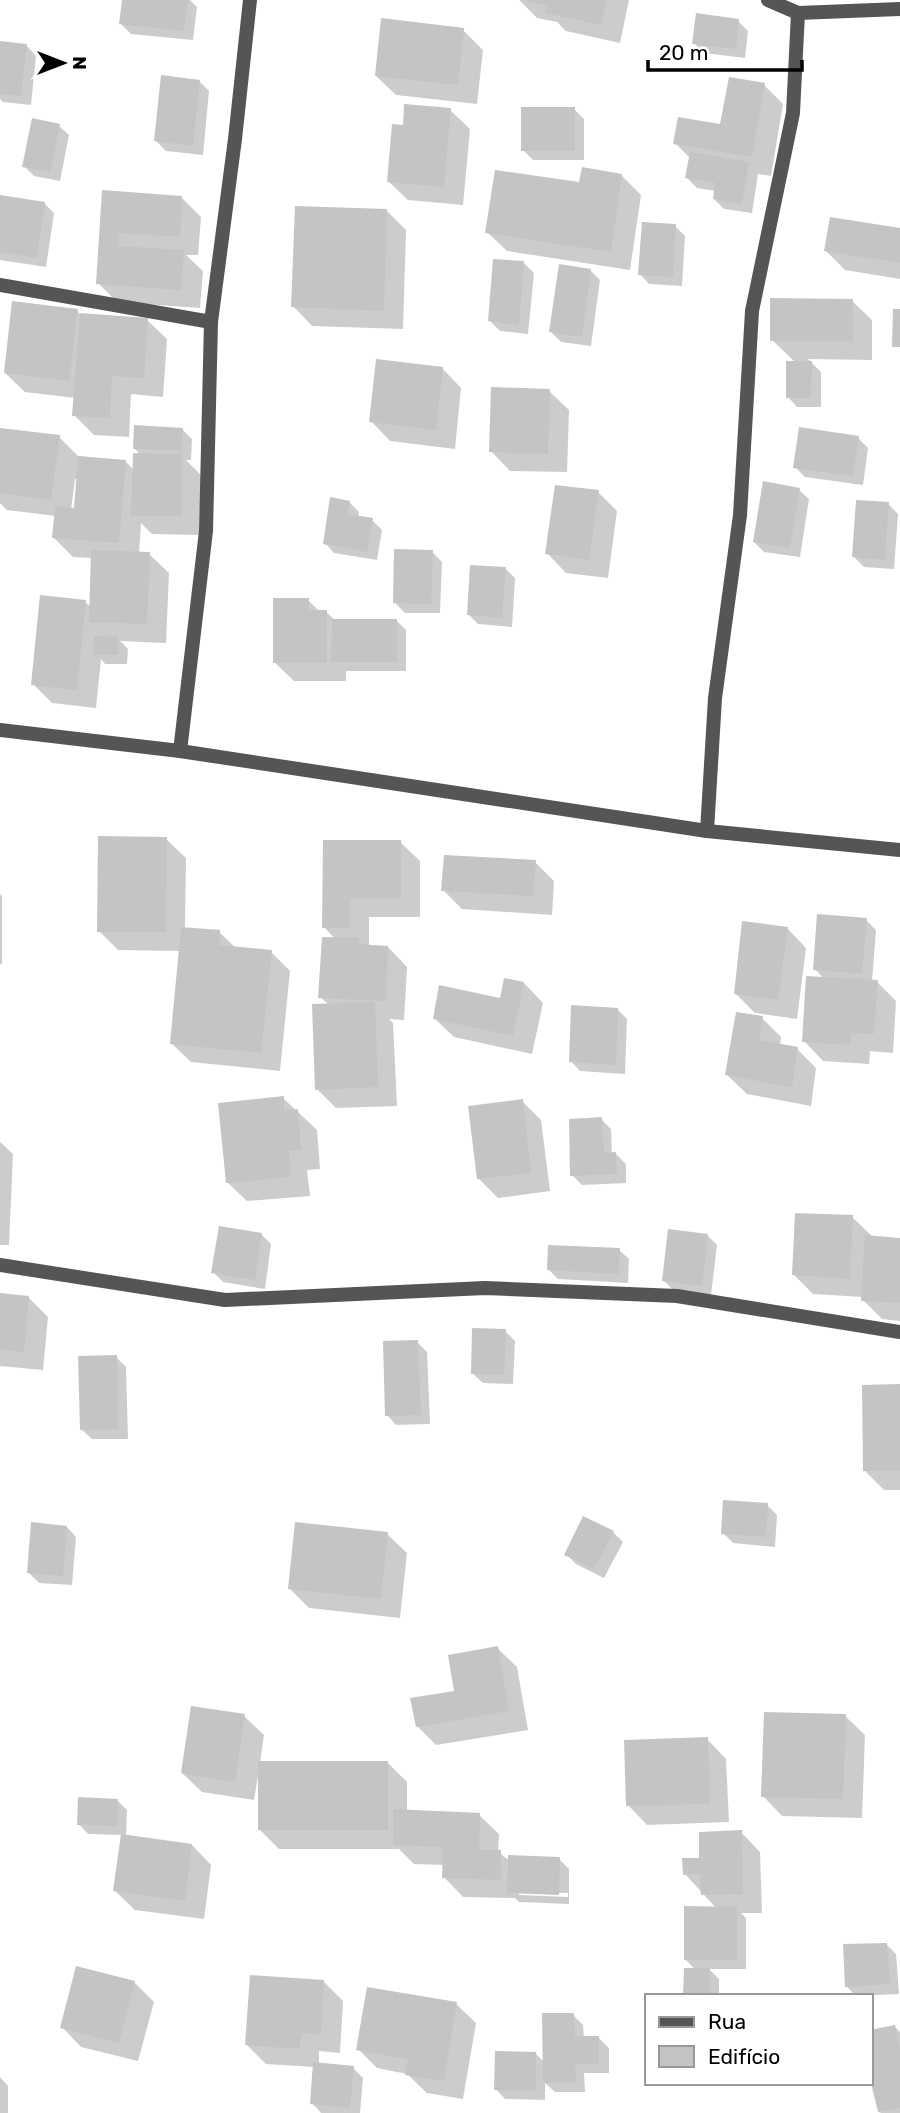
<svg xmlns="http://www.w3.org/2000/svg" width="900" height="2113" font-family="Rubik,sans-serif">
	<rect width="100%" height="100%" fill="#fff"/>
	<g fill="#0003" fill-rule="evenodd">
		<polygon points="124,0 190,0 197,7 193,40 131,34 121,24"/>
		<polygon points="519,0 629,0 620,43 566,31 557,22 537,18"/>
		<polygon points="738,21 748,31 745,58 704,53 694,43"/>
		<polygon points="463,30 483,50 477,104 396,95 376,76"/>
		<polygon points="0,43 27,46 36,56 31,105 3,102 0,99"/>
		<polygon points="199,81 209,91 203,155 166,151 156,141"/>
		<polygon points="764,85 783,104 771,176 758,174 752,213 724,209 714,199 716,191 697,188 687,178 690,158 675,143 722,126"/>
		<polygon points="574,109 584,119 584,160 533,160 523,150"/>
		<polygon points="450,110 470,129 463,205 408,200 388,181 404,127"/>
		<polygon points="59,126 69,135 60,181 34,176 24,166"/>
		<polygon points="622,176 641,195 630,270 507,251 487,232 580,184"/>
		<polygon points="104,192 182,198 201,217 198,255 186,255 203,271 200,308 117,302 98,283"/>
		<polygon points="0,197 44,203 54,213 46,267 0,260"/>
		<polygon points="387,211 406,230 403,329 312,326 293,306"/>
		<polygon points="675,226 685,236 682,286 649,284 640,274"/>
		<polygon points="900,229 900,279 845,270 826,251"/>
		<polygon points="524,263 534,273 528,334 500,331 490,321"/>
		<polygon points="590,270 600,280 591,346 561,342 551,332"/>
		<polygon points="852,301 872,320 872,360 808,359 821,372 821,407 797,407 788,397 795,362 772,340"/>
		<polygon points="77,311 81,315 147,320 167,339 163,397 131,394 129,437 94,435 74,415 76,398 25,392 5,373"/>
		<polygon points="442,368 461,388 455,449 390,441 371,421"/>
		<polygon points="549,391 569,410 567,472 510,471 491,451"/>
		<path d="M0,429L59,437L78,456L125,461L134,470L141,455L135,449L182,429L192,439L191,460H186L201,475L199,535L152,534L141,523L139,554H149L169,573L166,643L120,641L128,649L127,664H105L101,659L96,708L52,703L33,684L85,602L91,607L93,558L73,557L54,538L56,516L7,510L0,503ZM75,479H78L76,510H71Z"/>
		<polygon points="858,438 868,448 863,485 805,477 795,467"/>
		<polygon points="799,490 809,499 800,557 764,552 754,542"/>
		<polygon points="598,492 617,511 608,578 566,573 547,553"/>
		<polygon points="349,502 359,512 358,517 372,520 382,530 377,560 334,553 325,543"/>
		<polygon points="888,504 898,514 894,569 864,567 854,557"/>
		<polygon points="432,552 442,562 440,613 405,613 395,603"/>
		<polygon points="505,568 515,578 512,627 478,624 468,614"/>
		<polygon points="308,600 320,612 326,612 335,620 396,620 406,630 406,671 346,671 346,681 294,681 274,662"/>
		<polygon points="166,839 186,858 185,929 219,932 236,948 271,952 290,971 280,1071 191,1062 171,1043 180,951 118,950 99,931"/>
		<polygon points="324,842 400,842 420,861 420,917 369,917 369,946 388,947 407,967 404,1020 389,1019 393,1023 397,1106 336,1108 317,1089 329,1005 320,997 335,939 324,927"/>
		<polygon points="535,862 554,881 552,915 462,909 443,890"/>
		<polygon points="0,894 2,896 2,964 0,964"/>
		<polygon points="866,920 876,930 872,981 877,982 896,1001 893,1053 870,1051 869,1064 823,1061 804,1041 824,979 815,969"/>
		<polygon points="787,928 806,948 797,1019 755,1013 736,994"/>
		<polygon points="524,983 543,1003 532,1054 454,1037 434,1018 501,1001"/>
		<polygon points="617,1009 627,1019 625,1074 580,1071 571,1061"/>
		<polygon points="762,1018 781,1037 780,1046 797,1049 816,1068 811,1106 747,1094 727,1075"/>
		<polygon points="283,1098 317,1130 320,1169 307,1170 310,1196 247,1201 227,1182"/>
		<polygon points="522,1101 541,1120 550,1191 498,1198 478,1178"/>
		<polygon points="601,1119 611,1129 612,1155 616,1154 626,1164 626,1183 582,1185 572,1175"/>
		<polygon points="0,1142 13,1154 9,1245 0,1245"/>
		<polygon points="852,1217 872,1236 900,1240 900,1321 882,1319 863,1300 863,1297 813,1294 794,1275"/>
		<polygon points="261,1234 271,1244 265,1289 223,1282 213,1272"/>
		<polygon points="707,1235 717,1245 711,1295 674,1291 664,1281"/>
		<polygon points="619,1250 629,1259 628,1283 558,1279 548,1269"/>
		<polygon points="0,1295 28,1297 48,1317 43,1370 0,1366"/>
		<polygon points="505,1331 515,1341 513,1384 483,1383 473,1374"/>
		<polygon points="417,1342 427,1352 430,1424 396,1425 387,1415"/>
		<polygon points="116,1357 126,1367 128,1439 92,1439 82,1430"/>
		<polygon points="900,1386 900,1490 884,1490 865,1471"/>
		<polygon points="767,1505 777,1515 775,1547 733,1543 723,1533"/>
		<polygon points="67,1527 76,1537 72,1585 39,1583 29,1573"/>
		<polygon points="613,1532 623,1542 604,1578 576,1564 567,1555"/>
		<polygon points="387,1534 407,1553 400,1618 309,1608 290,1589"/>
		<polygon points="497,1648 517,1667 528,1730 436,1745 417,1726 456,1692"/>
		<path d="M244,1716L264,1735L260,1763H388L407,1782V1812L479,1815L499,1834L498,1852L510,1861L559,1859L569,1869V1904L519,1902L515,1898L463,1897L444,1877V1865L414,1864L399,1849H279L260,1830V1776H258L254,1800L202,1792L182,1773ZM519,1892L568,1893V1897L519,1895Z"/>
		<polygon points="845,1716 865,1735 862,1818 782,1816 763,1796"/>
		<polygon points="707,1739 726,1759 729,1822 647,1825 628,1805"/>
		<polygon points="117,1800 127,1810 126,1836 192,1845 211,1865 204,1919 135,1910 115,1891 123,1835 88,1834 79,1824"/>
		<polygon points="741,1832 760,1852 762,1913 741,1913 746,1918 746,1969 709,1969 719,1979 719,1996 685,1996 695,1969 685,1959 716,1908 685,1874 701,1860"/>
		<polygon points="886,1944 896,1954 899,1994 856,1996 846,1986"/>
		<polygon points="324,1982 343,2001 340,2053 319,2051 319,2065 353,2068 363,2078 360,2113 321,2113 312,2103 315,2067 266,2064 247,2045"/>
		<polygon points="135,1983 154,2002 138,2061 81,2047 62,2027"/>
		<polygon points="456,2004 476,2023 463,2099 427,2093 407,2074 377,2068 358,2049"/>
		<polygon points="573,2015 583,2025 584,2038 599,2038 609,2048 609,2073 584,2073 585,2092 555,2092 545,2083 545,2100 505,2099 496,2089 536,2054 545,2063"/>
		<polygon points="894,2026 900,2032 900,2113 881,2113 879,2112"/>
		<polygon points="0,2077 8,2086 8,2113 0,2113"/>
	</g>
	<g fill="#c4c4c4">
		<polygon points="122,0 188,0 184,31 119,24"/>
		<polygon points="525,0 606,0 601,25 545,13 547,6"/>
		<polygon points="696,13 739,19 736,49 692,44"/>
		<polygon points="381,18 464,28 458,85 375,76"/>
		<polygon points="0,41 27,44 21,96 0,94"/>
		<polygon points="161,75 200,80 193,146 154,141"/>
		<polygon points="729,77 765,83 752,157 673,144 678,117 720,124"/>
		<polygon points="404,104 451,108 444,187 387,182 392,124 403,125"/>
		<rect x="521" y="107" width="54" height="44"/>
		<polygon points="32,118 60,124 50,172 22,167"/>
		<polygon points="690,152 749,162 742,204 713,199 715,183 685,178"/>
		<polygon points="582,167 622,174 611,252 485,233 495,170 579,182"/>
		<polygon points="102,190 182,196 180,237 119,233 118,246 184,250 181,290 96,284"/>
		<polygon points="0,195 45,202 37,258 0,252"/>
		<polygon points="295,206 387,209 384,311 291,307"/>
		<polygon points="830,217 900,228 900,263 824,251"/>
		<polygon points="642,222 676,224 673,277 638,275"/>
		<polygon points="493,259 524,261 519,325 488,321"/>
		<polygon points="559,264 591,269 582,337 549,332"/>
		<polygon points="770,298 853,299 853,341 770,341"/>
		<polygon points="12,301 78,309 69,381 4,373"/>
		<polygon points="893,309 900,309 900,347 892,347"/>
		<polygon points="80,313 148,318 144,378 112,376 110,418 72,416"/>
		<polygon points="376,359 443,367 436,430 369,422"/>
		<polygon points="786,361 812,361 811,398 786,398"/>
		<polygon points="491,387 550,389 548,454 489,452"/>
		<polygon points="134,425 183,428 181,451 133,449"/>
		<polygon points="799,427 859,436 853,476 793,468"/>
		<polygon points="0,428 60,435 51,500 0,493"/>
		<polygon points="133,453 182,454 181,516 131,516"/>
		<polygon points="78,456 126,460 119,543 52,538 55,506 74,508"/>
		<polygon points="763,481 800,488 790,548 753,542"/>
		<polygon points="555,485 599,490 589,560 545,554"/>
		<polygon points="330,497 350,501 348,514 373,518 367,552 323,544"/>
		<polygon points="856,500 889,502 885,560 852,557"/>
		<polygon points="394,549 433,550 431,604 393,603"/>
		<polygon points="91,550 150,552 147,624 89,622"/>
		<polygon points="470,565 506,567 502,618 467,615"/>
		<polygon points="40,595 86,600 77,690 31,685"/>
		<polygon points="273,598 309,598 309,610 327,610 327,663 273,663"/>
		<polygon points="332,619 397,619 397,662 331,662"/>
		<polygon points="94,636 118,637 118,655 94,655"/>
		<polygon points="98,836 167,837 166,932 97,932"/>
		<polygon points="323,840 401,840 401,899 350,898 350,928 322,928"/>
		<polygon points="444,855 536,860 533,896 441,891"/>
		<polygon points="817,914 867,918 862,974 813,970"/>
		<polygon points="742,921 788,927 778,1000 734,994"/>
		<polygon points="181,927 220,930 219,945 272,950 261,1053 170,1044"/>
		<polygon points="322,937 359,938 359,944 388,946 386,1001 318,998"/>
		<polygon points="806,976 878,980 874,1034 851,1033 851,1045 802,1042"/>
		<polygon points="504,978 524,982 513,1036 433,1019 439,985 500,998"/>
		<polygon points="375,1002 378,1087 315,1090 312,1004"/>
		<polygon points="571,1005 618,1008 616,1065 569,1062"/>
		<polygon points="736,1012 763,1016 759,1040 798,1047 792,1087 725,1075"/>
		<polygon points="284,1096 284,1111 298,1109 301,1150 289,1151 291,1177 226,1183 218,1103"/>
		<polygon points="523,1099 531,1173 477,1179 468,1106"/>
		<polygon points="602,1117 604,1153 616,1152 617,1174 570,1176 569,1119"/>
		<polygon points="795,1213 853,1215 850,1279 792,1275"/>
		<polygon points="219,1226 262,1233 255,1280 211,1273"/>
		<polygon points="668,1229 708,1234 702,1286 662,1281"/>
		<polygon points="865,1235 900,1238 900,1303 861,1301"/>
		<polygon points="548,1245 620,1248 619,1274 547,1270"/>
		<polygon points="0,1293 29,1296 24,1352 0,1349"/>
		<polygon points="472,1328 506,1329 504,1375 471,1374"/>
		<polygon points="418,1340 421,1415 385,1416 383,1341"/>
		<polygon points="117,1355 118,1429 80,1430 78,1356"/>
		<polygon points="900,1384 900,1471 863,1471 862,1385"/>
		<polygon points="723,1500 768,1503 766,1537 721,1534"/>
		<polygon points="583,1516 614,1531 594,1569 564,1555"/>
		<polygon points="31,1522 67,1526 63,1576 27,1573"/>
		<polygon points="295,1522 388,1532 381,1599 288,1589"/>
		<polygon points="498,1646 509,1711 416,1727 410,1698 454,1691 448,1655"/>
		<polygon points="191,1706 245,1714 235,1782 181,1773"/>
		<polygon points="764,1712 846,1714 843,1799 761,1797"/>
		<polygon points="708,1737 710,1804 626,1806 624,1740"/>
		<rect x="258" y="1761" width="130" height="69"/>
		<polygon points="78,1797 118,1799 117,1826 77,1825"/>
		<polygon points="393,1809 480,1813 479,1850 501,1850 501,1880 442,1878 443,1847 393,1845"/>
		<polygon points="742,1830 743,1894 701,1895 700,1874 683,1875 682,1858 699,1858 699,1832"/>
		<polygon points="121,1834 192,1844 185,1901 113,1891"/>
		<polygon points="508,1855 560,1857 559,1895 507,1893"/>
		<polygon points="684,1906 737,1907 737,1960 684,1960"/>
		<polygon points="887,1943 890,1984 845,1987 843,1944"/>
		<polygon points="76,1966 135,1981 119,2043 60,2028"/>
		<polygon points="684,1968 710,1968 710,1996 683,1996"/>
		<polygon points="250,1975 324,1980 321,2035 301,2033 300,2049 245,2045"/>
		<polygon points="367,1987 457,2002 444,2081 405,2075 408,2059 356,2050"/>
		<polygon points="542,2013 574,2013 575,2036 599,2036 599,2064 575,2064 576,2083 543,2083"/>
		<polygon points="895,2025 900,2049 900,2108 878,2112 870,2079 870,2030"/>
		<polygon points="495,2051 536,2052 536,2091 494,2090"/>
		<polygon points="313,2062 354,2066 350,2108 310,2104"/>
	</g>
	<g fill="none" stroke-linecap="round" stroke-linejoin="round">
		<g stroke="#555" stroke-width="14">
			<polyline points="768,0 798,13 900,9"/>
			<polyline points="0,285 211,322"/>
			<polyline points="0,730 180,751 707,831 900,850"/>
			<polyline points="180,751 206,531 211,322 235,139 250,0"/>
			<polyline points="707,831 715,698 740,515 752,311 793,113 798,13"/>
			<polyline points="0,1265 225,1300 485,1288 677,1296 900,1332"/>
		</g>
	</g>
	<rect x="645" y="1994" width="228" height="91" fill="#ffffff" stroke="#999999" stroke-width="2"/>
	<rect x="659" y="2017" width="35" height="10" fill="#555555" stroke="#999999" stroke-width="2"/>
	<text x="708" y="2029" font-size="21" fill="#000000">Rua</text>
	<rect x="659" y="2046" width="35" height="21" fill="#c4c4c4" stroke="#999999" stroke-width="2"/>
	<text x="708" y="2064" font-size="21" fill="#000000">Edifício</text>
	<g transform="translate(63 63) rotate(90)" stroke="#ffffff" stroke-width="5" paint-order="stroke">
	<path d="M0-5L12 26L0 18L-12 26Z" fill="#000000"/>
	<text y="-10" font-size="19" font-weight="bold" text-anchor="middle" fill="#000000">N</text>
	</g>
	<path d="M648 60v10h154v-10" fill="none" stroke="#000000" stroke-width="3.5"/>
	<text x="659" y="60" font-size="21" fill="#000000" stroke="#ffffff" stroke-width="5" paint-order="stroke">20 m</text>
</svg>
